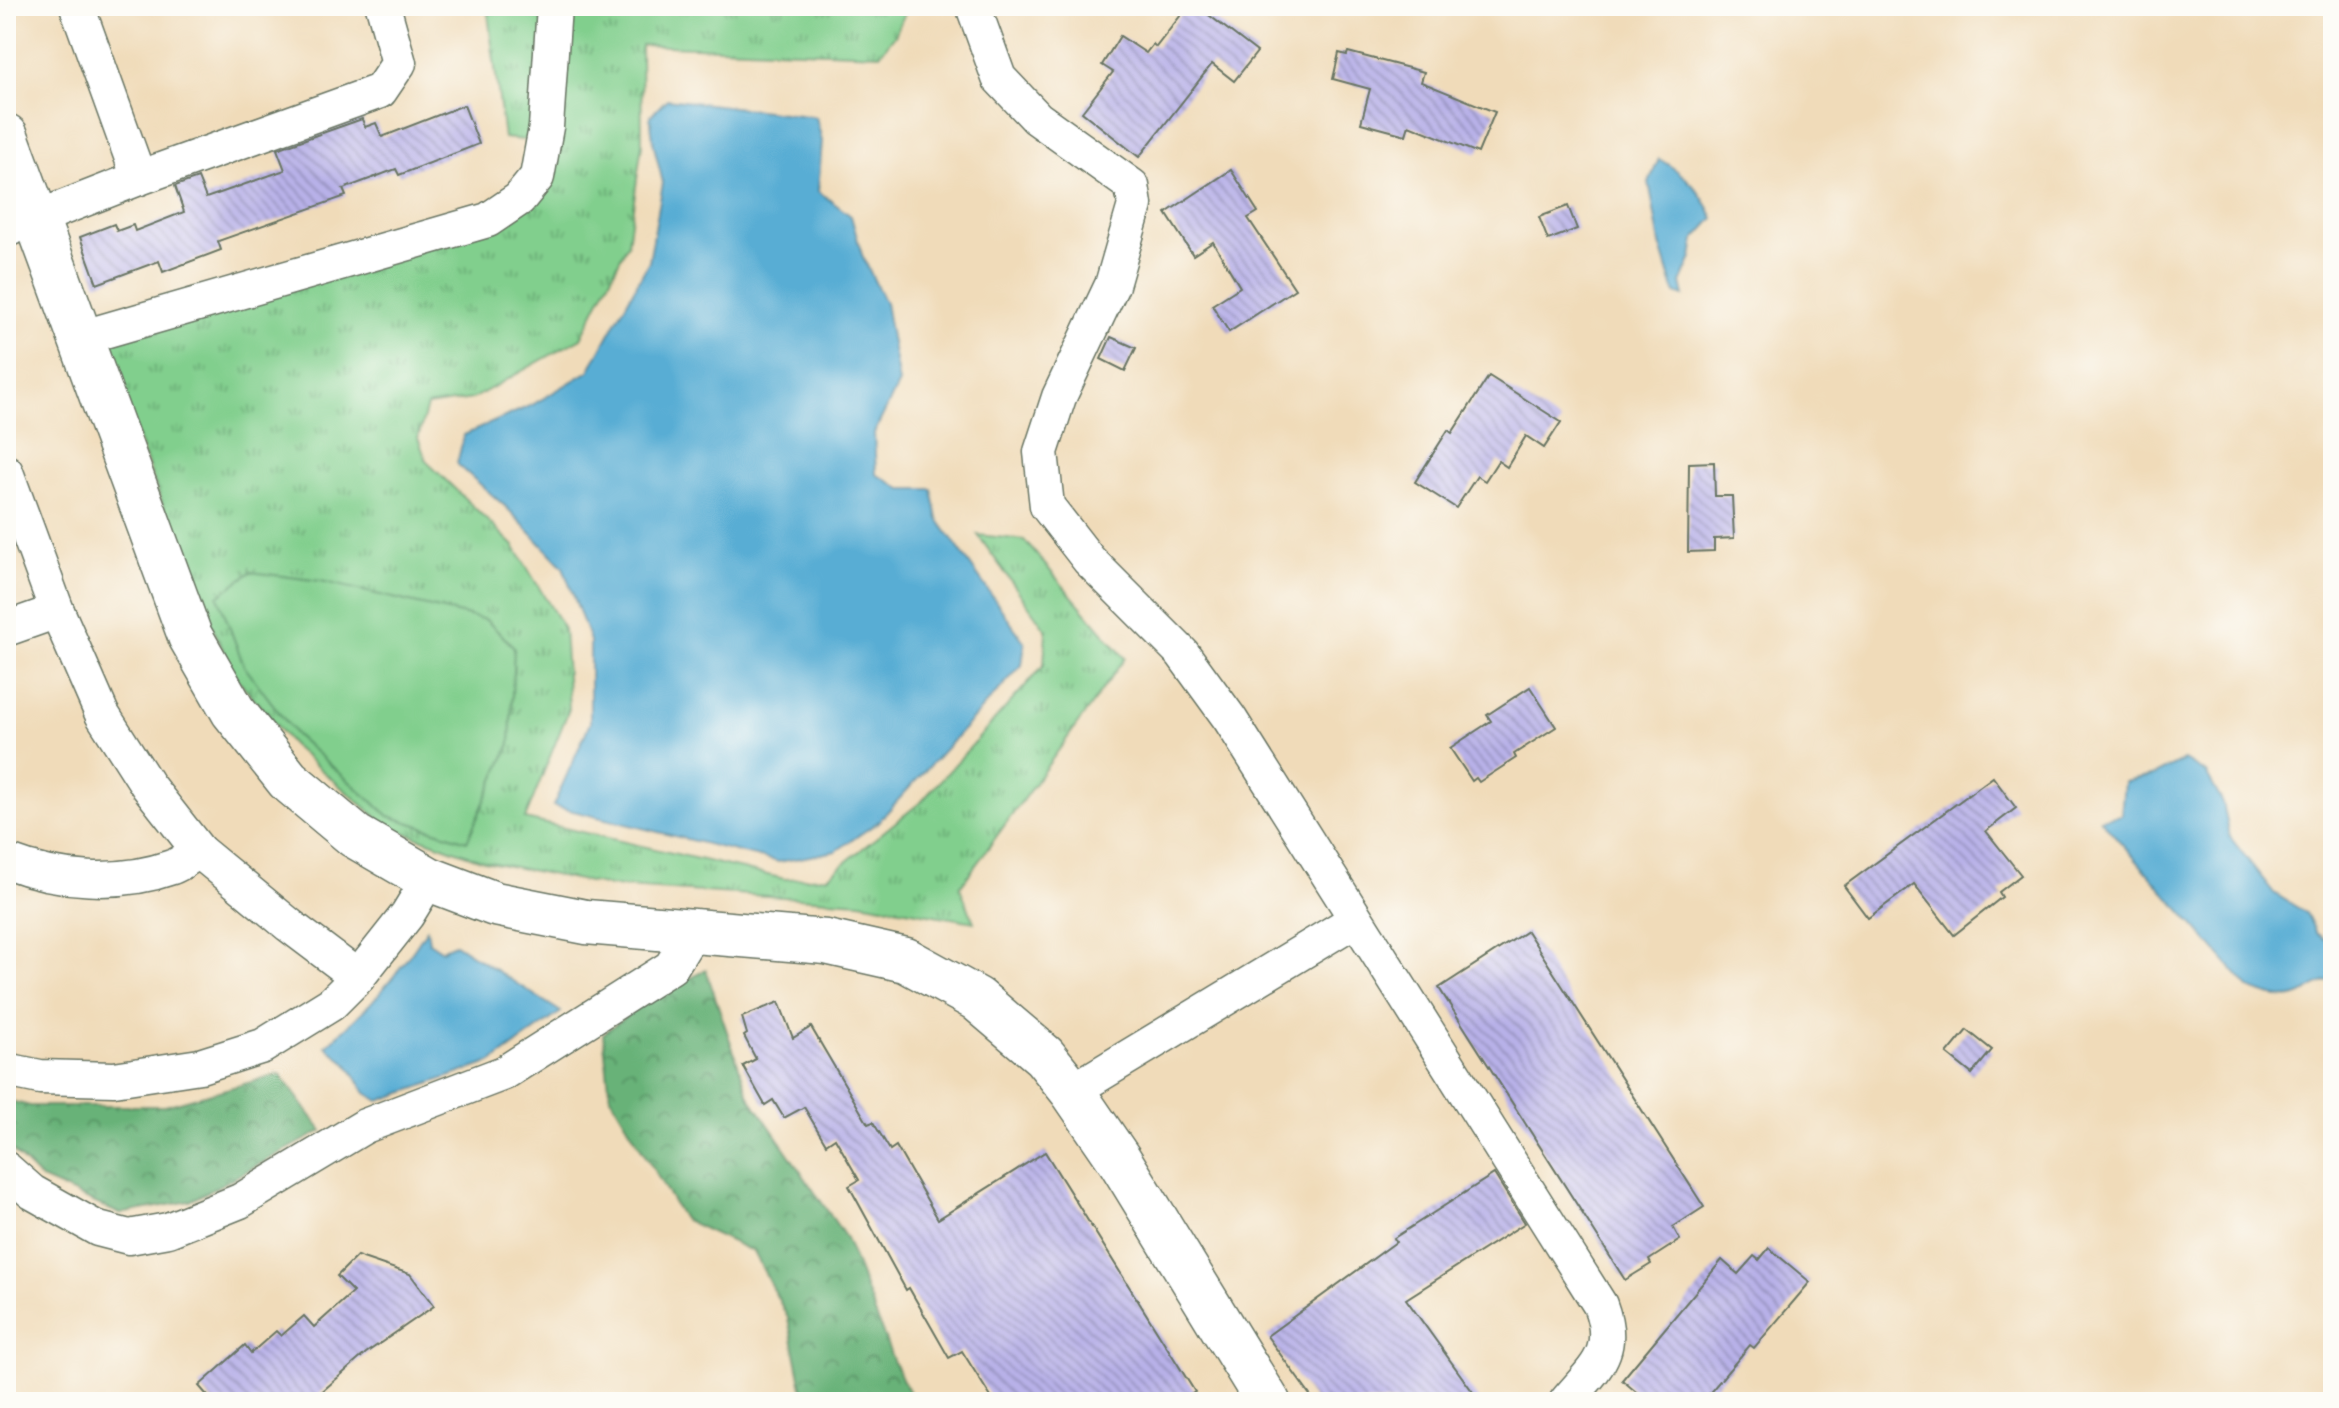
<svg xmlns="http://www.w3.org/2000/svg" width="2339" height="1408" font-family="'IM FELL DW Pica',serif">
	<defs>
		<pattern id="grass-tufts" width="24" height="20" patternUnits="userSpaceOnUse" patternTransform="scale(2)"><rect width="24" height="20" fill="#81cf8d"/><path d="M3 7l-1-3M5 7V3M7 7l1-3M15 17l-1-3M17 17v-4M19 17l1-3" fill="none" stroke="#69a974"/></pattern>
		<pattern id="forest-crowns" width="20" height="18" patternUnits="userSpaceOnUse" patternTransform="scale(2)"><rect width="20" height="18" fill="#68b278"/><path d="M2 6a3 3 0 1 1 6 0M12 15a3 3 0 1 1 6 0" fill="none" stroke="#559263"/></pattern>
		<pattern id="building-back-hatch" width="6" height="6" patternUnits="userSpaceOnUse" patternTransform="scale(2)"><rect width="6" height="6" fill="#b8b1e8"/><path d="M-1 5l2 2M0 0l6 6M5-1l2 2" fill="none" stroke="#9591bd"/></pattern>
	</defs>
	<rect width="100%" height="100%" fill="#fdfcf7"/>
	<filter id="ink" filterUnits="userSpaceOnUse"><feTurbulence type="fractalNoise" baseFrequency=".0125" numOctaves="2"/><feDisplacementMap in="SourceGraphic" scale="16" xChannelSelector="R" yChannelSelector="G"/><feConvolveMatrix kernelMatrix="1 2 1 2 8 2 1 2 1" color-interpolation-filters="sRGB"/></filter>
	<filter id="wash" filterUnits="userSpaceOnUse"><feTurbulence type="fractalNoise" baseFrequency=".006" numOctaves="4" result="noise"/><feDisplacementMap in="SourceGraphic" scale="32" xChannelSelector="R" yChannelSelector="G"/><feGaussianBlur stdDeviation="1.8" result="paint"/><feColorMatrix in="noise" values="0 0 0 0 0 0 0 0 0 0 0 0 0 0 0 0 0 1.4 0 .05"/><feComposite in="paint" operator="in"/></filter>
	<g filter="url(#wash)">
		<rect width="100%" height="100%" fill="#f0dbb9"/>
		<polygon fill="url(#grass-tufts)" stroke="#508660" stroke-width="2" points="487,6 908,6 895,35 880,54 641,45 642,144 628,243 581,338 472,399 427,406 418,438 427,462 514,546 564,629 569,709 525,819 785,879 827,877 922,801 1044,665 1046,630 978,535 1024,540 1125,658 960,887 974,922 860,902 609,886 484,861 387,826 294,747 236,677 205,611 166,514 110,362 115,337 498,225 555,143 504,138"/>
		<g fill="url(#forest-crowns)" stroke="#447856" stroke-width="2">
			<polygon points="706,970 749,1096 846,1238 895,1365 914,1402 805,1402 788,1318 754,1252 683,1219 610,1096 603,1034 651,997"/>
			<polygon points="280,1074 322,1131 190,1201 120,1214 41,1179 6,1144 6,1100 30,1106 165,1106"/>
		</g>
		<polygon fill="#81cf8d" stroke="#508660" stroke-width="2" points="251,572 321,581 486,620 514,647 510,744 467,841 389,816 297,736 244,666 218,596"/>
		<g fill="#58add4" stroke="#3c7584" stroke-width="2">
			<polygon points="667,99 816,117 822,141 818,191 851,216 862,255 885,303 899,383 874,433 876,474 902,489 932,489 938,519 1025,643 1022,665 878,822 836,851 779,862 553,806 590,723 590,641 563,567 507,508 457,464 464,435 532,405 589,371 649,262 663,183 654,146 650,116"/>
			<path d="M1659,159C1687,175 1700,190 1714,218L1695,239L1692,258L1681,283L1684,296L1675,293L1660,244L1649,182Z"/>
			<path d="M2184,760L2206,773L2223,803L2230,837L2274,893L2306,913L2316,933L2333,945V981C2320,981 2313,989 2302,994C2285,1002 2266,995 2249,988L2100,819L2121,815L2124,782L2155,775Z"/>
			<path d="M427,929L429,942L441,950L455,944L561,1012L492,1062L379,1101L366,1093L348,1065L326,1046C370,1007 395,979 427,929Z"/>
		</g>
		<g id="blocks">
			<g fill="url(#building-back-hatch)">
				<polygon points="1188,6 1197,6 1257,52 1234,81 1212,64 1139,157 1082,112 1113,72 1102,65 1120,36 1146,53 1153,44 1156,47"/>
				<polygon points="1348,52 1424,72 1421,82 1495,112 1478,153 1409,125 1406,135 1361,123 1370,89 1333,79 1339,53 1347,55"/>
				<polygon points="464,105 479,144 399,175 396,169 343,189 346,196 218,241 221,250 163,272 159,261 97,284 80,237 114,224 117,231 133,225 135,231 184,212 175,186 198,178 206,198 285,170 277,149 362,119 365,127 376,123 382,137"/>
				<polygon points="1231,170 1258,212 1248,218 1295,289 1229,332 1212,305 1240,287 1213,242 1193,255 1166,213"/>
				<polygon points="1568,206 1577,229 1548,240 1539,217"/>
				<polygon points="1111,337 1136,348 1125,371 1101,359"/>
				<polygon points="1489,376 1561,422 1544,448 1526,436 1507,467 1498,461 1485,481 1477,476 1456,508 1415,482 1448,430 1452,433"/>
				<polygon points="1714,462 1715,496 1732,496 1734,538 1714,539 1714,551 1688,552 1689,463"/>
				<polygon points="1530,687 1556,727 1514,754 1516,758 1479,782 1476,778 1472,781 1450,748 1491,721 1487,715"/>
				<polygon points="1993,777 2016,808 1986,831 2021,875 1999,892 2002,897 1954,935 1914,884 1868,918 1844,886"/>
				<polygon points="1527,931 1704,1207 1673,1227 1680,1240 1649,1260 1651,1264 1625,1280 1439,988"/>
				<polygon points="779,1002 793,1038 811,1027 868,1124 873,1122 890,1150 896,1146 938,1219 1045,1152 1195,1392 1179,1402 994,1402 962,1351 949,1358 909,1288 906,1290 849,1186 859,1180 835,1138 826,1144 804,1107 784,1118 773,1100 765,1105 743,1066 756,1059 744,1036 747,1034 742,1017"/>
				<polygon points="1967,1030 1992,1050 1972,1074 1947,1054"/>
				<polygon points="1494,1174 1525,1223 1406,1299 1480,1402 1315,1402 1267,1336 1396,1242 1394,1238"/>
				<polygon points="1769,1248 1810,1282 1754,1348 1750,1345 1702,1402 1648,1402 1622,1380 1722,1260 1738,1274 1754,1256 1759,1260"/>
				<polygon points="357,1256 410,1274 434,1306 366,1353 310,1402 213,1402 199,1386 245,1345 251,1353 276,1331 281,1336 304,1316 314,1327 353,1292 337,1276"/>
			</g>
		</g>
	</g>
	<g filter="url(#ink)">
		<use href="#blocks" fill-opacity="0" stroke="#687463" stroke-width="2"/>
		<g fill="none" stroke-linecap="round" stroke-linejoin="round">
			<defs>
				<g id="street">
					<polyline points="77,6 139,178"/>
					<path d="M973,6L999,78L1037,118L1132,186L1135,205L1112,285L1059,397L1041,452L1047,506L1089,560L1182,653L1230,719L1600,1305C1618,1353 1595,1367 1566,1402"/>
					<polyline points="6,230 139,178 380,91 399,63 383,6"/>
					<polyline points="80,338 488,220 519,199 537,177 546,127 554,6"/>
					<polyline points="6,472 57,611 102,714 148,786 199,851 289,925 358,977"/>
					<polyline points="6,629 57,611"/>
					<path d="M6,861C58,881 119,886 172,867C181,864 190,856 199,851"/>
					<polyline points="6,1070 40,1077 114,1079 200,1066 263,1046 331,1004 358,977 407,915 429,879"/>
					<polyline points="1072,1091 1355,920"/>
					<polyline points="6,1169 32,1192 98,1229 129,1237 168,1230 240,1201 365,1126 504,1073 671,967 692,933"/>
				</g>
				<polyline id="secondary" points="6,136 190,636 233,711 288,780 355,836 429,879 495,904 586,922 826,942 906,960 977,999 1044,1056 1072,1091 1120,1161 1268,1402"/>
			</defs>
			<use href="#street" stroke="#687463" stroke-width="37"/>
			<use href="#secondary" stroke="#687463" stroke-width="47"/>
			<use href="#street" stroke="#fff" stroke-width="34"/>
			<use href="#secondary" stroke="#fff" stroke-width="44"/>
		</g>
	</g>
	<rect width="2339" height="1408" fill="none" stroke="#fdfcf7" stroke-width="32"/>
</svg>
